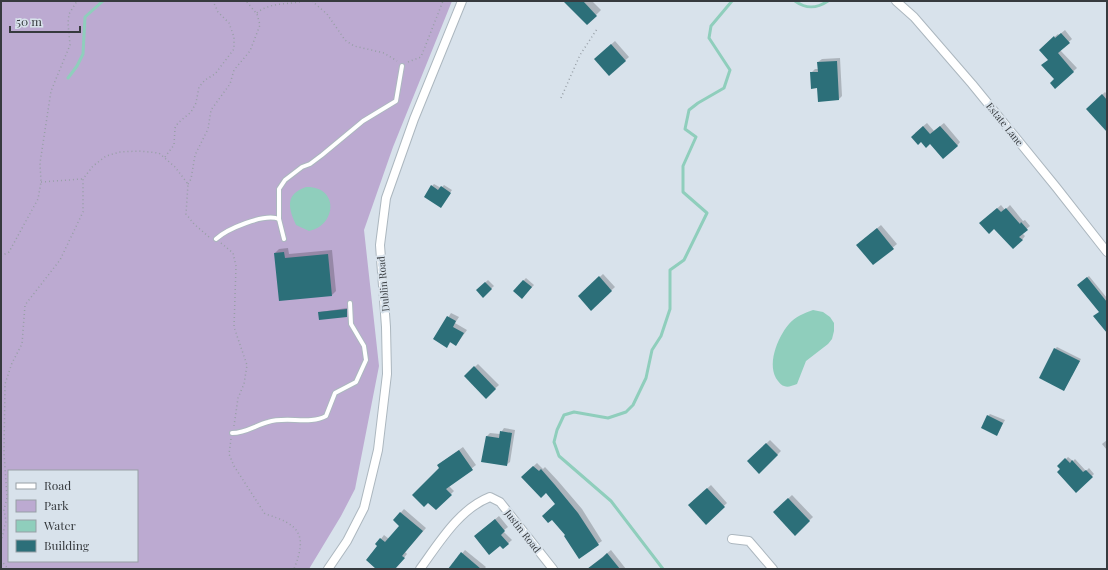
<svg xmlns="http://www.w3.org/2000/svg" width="1108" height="570" font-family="'Playfair Display',serif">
	<rect width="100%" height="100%" fill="#d8e2eb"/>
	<path fill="#bcaad1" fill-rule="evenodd" d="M1,1H452L393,147L364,230L379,366L355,489L341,516L309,569H1ZM9,471H137V561H9Z"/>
	<g fill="#8fcebc">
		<path d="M306,187C339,186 337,225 309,231L296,225C288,208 285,194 306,187Z"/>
		<path d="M813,310L823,312L830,317L834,323V331L832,339L828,344L806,361L797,384C789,387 784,389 778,381C766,366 777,338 789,324C795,317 804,313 813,310Z"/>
	</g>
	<g fill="#0003">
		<polygon points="565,1 592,1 601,10 587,24"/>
		<polygon points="1065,30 1072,39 1060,50 1077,68 1055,88 1055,79 1044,46 1058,34 1059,35"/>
		<polygon points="615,41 629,57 609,75 598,56"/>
		<polygon points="840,58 842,96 839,99 819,101 818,87 811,73 815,69 819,69 818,62 822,59"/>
		<polygon points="1105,92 1107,94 1107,130 1087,109"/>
		<polygon points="927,123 934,131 944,123 960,142 957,146 922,141 915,133"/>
		<polygon points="434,184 441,188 444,185 452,190 442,205 432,186"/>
		<polygon points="1001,205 1005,210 1010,205 1023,221 1025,220 1030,226 1022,233 1025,236 1022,240 994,227 984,220"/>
		<polygon points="881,225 897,244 873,264 861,242"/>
		<polygon points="288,248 289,254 332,250 336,291 332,295 275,253 279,249"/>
		<polygon points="603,274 615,287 591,309 579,296"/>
		<polygon points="1089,276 1107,298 1107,331 1100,311 1080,283"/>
		<polygon points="526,278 534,285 522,298 514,291"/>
		<polygon points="488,280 494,286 483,296 477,290"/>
		<polygon points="347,308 347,316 319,312 320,312"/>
		<polygon points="451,313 459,317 455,323 467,330 456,345 451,342 447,346 435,339"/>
		<polygon points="1057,347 1081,359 1064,390 1055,349"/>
		<polygon points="478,364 499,385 486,397 465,376"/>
		<polygon points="990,414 1005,420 997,435 988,416"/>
		<polygon points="504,428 515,430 510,462 506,465 482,461 487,436 490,433 500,434"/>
		<polygon points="770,440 781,451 759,473 748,461"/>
		<polygon points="1107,440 1107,450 1102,444"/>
		<polygon points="463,447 476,465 449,486 454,491 436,509 442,462"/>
		<polygon points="1068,457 1073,461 1075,459 1086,471 1089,468 1094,474 1076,491 1059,466"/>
		<polygon points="537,463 543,469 545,467 558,481 582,509 602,541 579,557 566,535 556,504 546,492 522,477"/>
		<polygon points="711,485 727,503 706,523 689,505"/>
		<polygon points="792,495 813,517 795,534 774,512"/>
		<polygon points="404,509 426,528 405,552 407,554 395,569 378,569 379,546 377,544 384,535 389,539 401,526 394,520"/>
		<polygon points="499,516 508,527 503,531 512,540 503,548 500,545 475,536"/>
		<polygon points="465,550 486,567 484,569 449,569"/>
		<polygon points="611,550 626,569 588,569 590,567"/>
	</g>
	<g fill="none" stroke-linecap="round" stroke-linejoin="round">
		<g stroke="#8fcebc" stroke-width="3">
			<path d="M795,1C806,9 816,9 828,1"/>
			<polyline points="68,78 77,66 83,54 85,17 103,1"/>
			<polyline points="663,569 611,501 559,456 554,442 557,430 564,415 574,412 608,418 626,412 633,405 646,378 652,350 661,336 670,309 670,270 684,260 707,213 683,192 683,166 696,137 685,129 689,110 698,103 724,88 730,70 709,38 711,26 732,1"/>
		</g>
	</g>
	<g fill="#2c6f79">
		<polygon points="563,1 583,1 597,16 587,25"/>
		<polygon points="1061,33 1070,43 1058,53 1074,72 1055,89 1050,83 1054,79 1041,65 1048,60 1039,50 1054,36 1055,38"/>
		<polygon points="611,44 626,61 609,76 594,59"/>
		<polygon points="837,61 839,100 818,102 817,88 811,89 810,72 818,72 817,62"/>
		<polygon points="1102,94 1107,100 1107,132 1086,109"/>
		<polygon points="923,126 930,134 940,126 958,146 943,159 930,144 926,148 921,142 918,145 911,137"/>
		<polygon points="431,185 438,190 441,186 451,193 441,208 424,197"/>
		<polygon points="997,208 1001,212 1006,208 1020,224 1021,222 1028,230 1019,237 1023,240 1013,249 994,229 989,234 979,223"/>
		<polygon points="877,228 894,249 873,265 856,245"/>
		<polygon points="284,252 285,258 328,254 332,296 279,301 274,253"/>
		<polygon points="599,276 612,291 591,311 578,296"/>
		<polygon points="1087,277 1107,302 1107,333 1093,316 1099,312 1077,285"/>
		<polygon points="523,280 532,287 522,299 513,291"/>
		<polygon points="485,282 492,289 483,298 476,290"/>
		<polygon points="347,309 347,317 319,320 318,312"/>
		<polygon points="447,316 456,321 453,327 464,333 456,346 450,342 447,348 433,339"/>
		<polygon points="1054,348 1080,361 1064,391 1039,378"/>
		<polygon points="474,366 496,389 486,399 464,376"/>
		<polygon points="987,415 1003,423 997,436 981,428"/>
		<polygon points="500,431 512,433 507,466 481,462 486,436 499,438"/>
		<polygon points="766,443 778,455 759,474 747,461"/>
		<polygon points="459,450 473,470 446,489 452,495 436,510 428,503 424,507 412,495 439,468 437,465"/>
		<polygon points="1065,458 1070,463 1072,460 1083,472 1086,470 1093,477 1076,493 1057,472 1060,469 1057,466"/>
		<polygon points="533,466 539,471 541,469 555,485 578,513 599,545 579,559 564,536 565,535 552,520 548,523 542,516 555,504 546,493 541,498 521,477"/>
		<polygon points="707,488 725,507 706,525 688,505"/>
		<polygon points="788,498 810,521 795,536 773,512"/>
		<polygon points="400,512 423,531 402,556 405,558 395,569 376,569 366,560 377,546 375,544 380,538 385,542 399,526 393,520"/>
		<polygon points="495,519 505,531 501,535 509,544 503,549 500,546 489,555 474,536"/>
		<polygon points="461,552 481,569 448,569"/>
		<polygon points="607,553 620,569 587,569 603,557"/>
	</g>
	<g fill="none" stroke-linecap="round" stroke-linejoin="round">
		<defs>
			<g id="lane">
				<polyline points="279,219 279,189 285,180 302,167 310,164 322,155 363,121 396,101 402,66"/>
				<path d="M216,239C227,229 264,213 279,219L284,239"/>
				<path d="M232,433C246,433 256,425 268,422C286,416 310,425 326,416L335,393L356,382L366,360L364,346L351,324L350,303"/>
			</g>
			<g id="street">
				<polyline points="896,1 914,17 972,84 1056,187 1107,252"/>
				<polyline points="732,539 749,541 773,569"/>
				<polyline points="328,569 347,541 364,508 378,450 387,374 386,327 380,245 386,198 414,119 462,1"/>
				<path d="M420,569C439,543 459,509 490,497L500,502L553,569"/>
			</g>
		</defs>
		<use href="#lane" stroke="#acb7bf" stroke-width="6"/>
		<use href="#street" stroke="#acb7bf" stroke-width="10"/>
		<g stroke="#979fa6" stroke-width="1.5" stroke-dasharray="1 3" stroke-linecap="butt">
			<polyline points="312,1 327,14 345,40 354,46 384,53 397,61"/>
			<path d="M257,13C269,2 288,5 303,1"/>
			<polyline points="408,62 421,57 443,1"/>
			<polyline points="561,98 580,55 597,29"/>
			<polyline points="165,157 174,145 175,128 178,123 191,112 196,103 199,87 205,80 215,74 234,49 234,37 229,23 218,12 213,1"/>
			<polyline points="41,182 82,179"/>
			<polyline points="188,184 191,179 195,155 208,129 211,110 230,84 234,70 250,51 260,25 257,14 246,1"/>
			<polyline points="221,243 233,253 236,266 234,327 247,365 244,384 238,398 234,426"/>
			<polyline points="1,256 9,252 38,199 41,182 40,163 51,91 70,45 68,23 69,14 77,1"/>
			<path d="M231,439L229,454L234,466L265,514C299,524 308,534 294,569"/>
			<polyline points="1,542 6,521 4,510 7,498 4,453 5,384 12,363 22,344 25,305 60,260 83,212 83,179 93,166 106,156 120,152 139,151 159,153 175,167 188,184 186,214 194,224 209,237"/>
			<polyline points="1,560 8,569"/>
		</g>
		<use href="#lane" stroke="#fff" stroke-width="4"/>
		<use href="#street" stroke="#fff" stroke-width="8"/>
	</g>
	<g text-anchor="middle" stroke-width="4" stroke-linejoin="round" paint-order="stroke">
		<g font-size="10" fill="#363a3e" stroke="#d8e2eb">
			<text transform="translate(1005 124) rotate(51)" y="4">Estate Lane</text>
			<text transform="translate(383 284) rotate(-95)" y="4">Dublin Road</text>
			<text transform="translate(523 531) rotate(52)" y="4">Justin Road</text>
		</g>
	</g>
	<rect width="1108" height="570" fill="none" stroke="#363a3e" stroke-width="4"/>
	<rect x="8" y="470" width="130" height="92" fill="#d8e2eb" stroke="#979fa6"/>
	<rect x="16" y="483" width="20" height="6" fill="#ffffff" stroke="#979fa6"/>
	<text x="44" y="490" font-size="12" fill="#363a3e">Road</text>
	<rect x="16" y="500" width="20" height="12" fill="#bcaad1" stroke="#979fa6"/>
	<text x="44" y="510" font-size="12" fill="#363a3e">Park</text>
	<rect x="16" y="520" width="20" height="12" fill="#8fcebc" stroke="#979fa6"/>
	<text x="44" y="530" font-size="12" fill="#363a3e">Water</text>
	<rect x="16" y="540" width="20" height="12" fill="#2c6f79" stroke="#979fa6"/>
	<text x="44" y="550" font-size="12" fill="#363a3e">Building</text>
	<path d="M10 26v6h70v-6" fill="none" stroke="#363a3e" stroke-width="2"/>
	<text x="16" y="26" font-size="12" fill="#363a3e" stroke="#d8e2eb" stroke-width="3" paint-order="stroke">50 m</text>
</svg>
